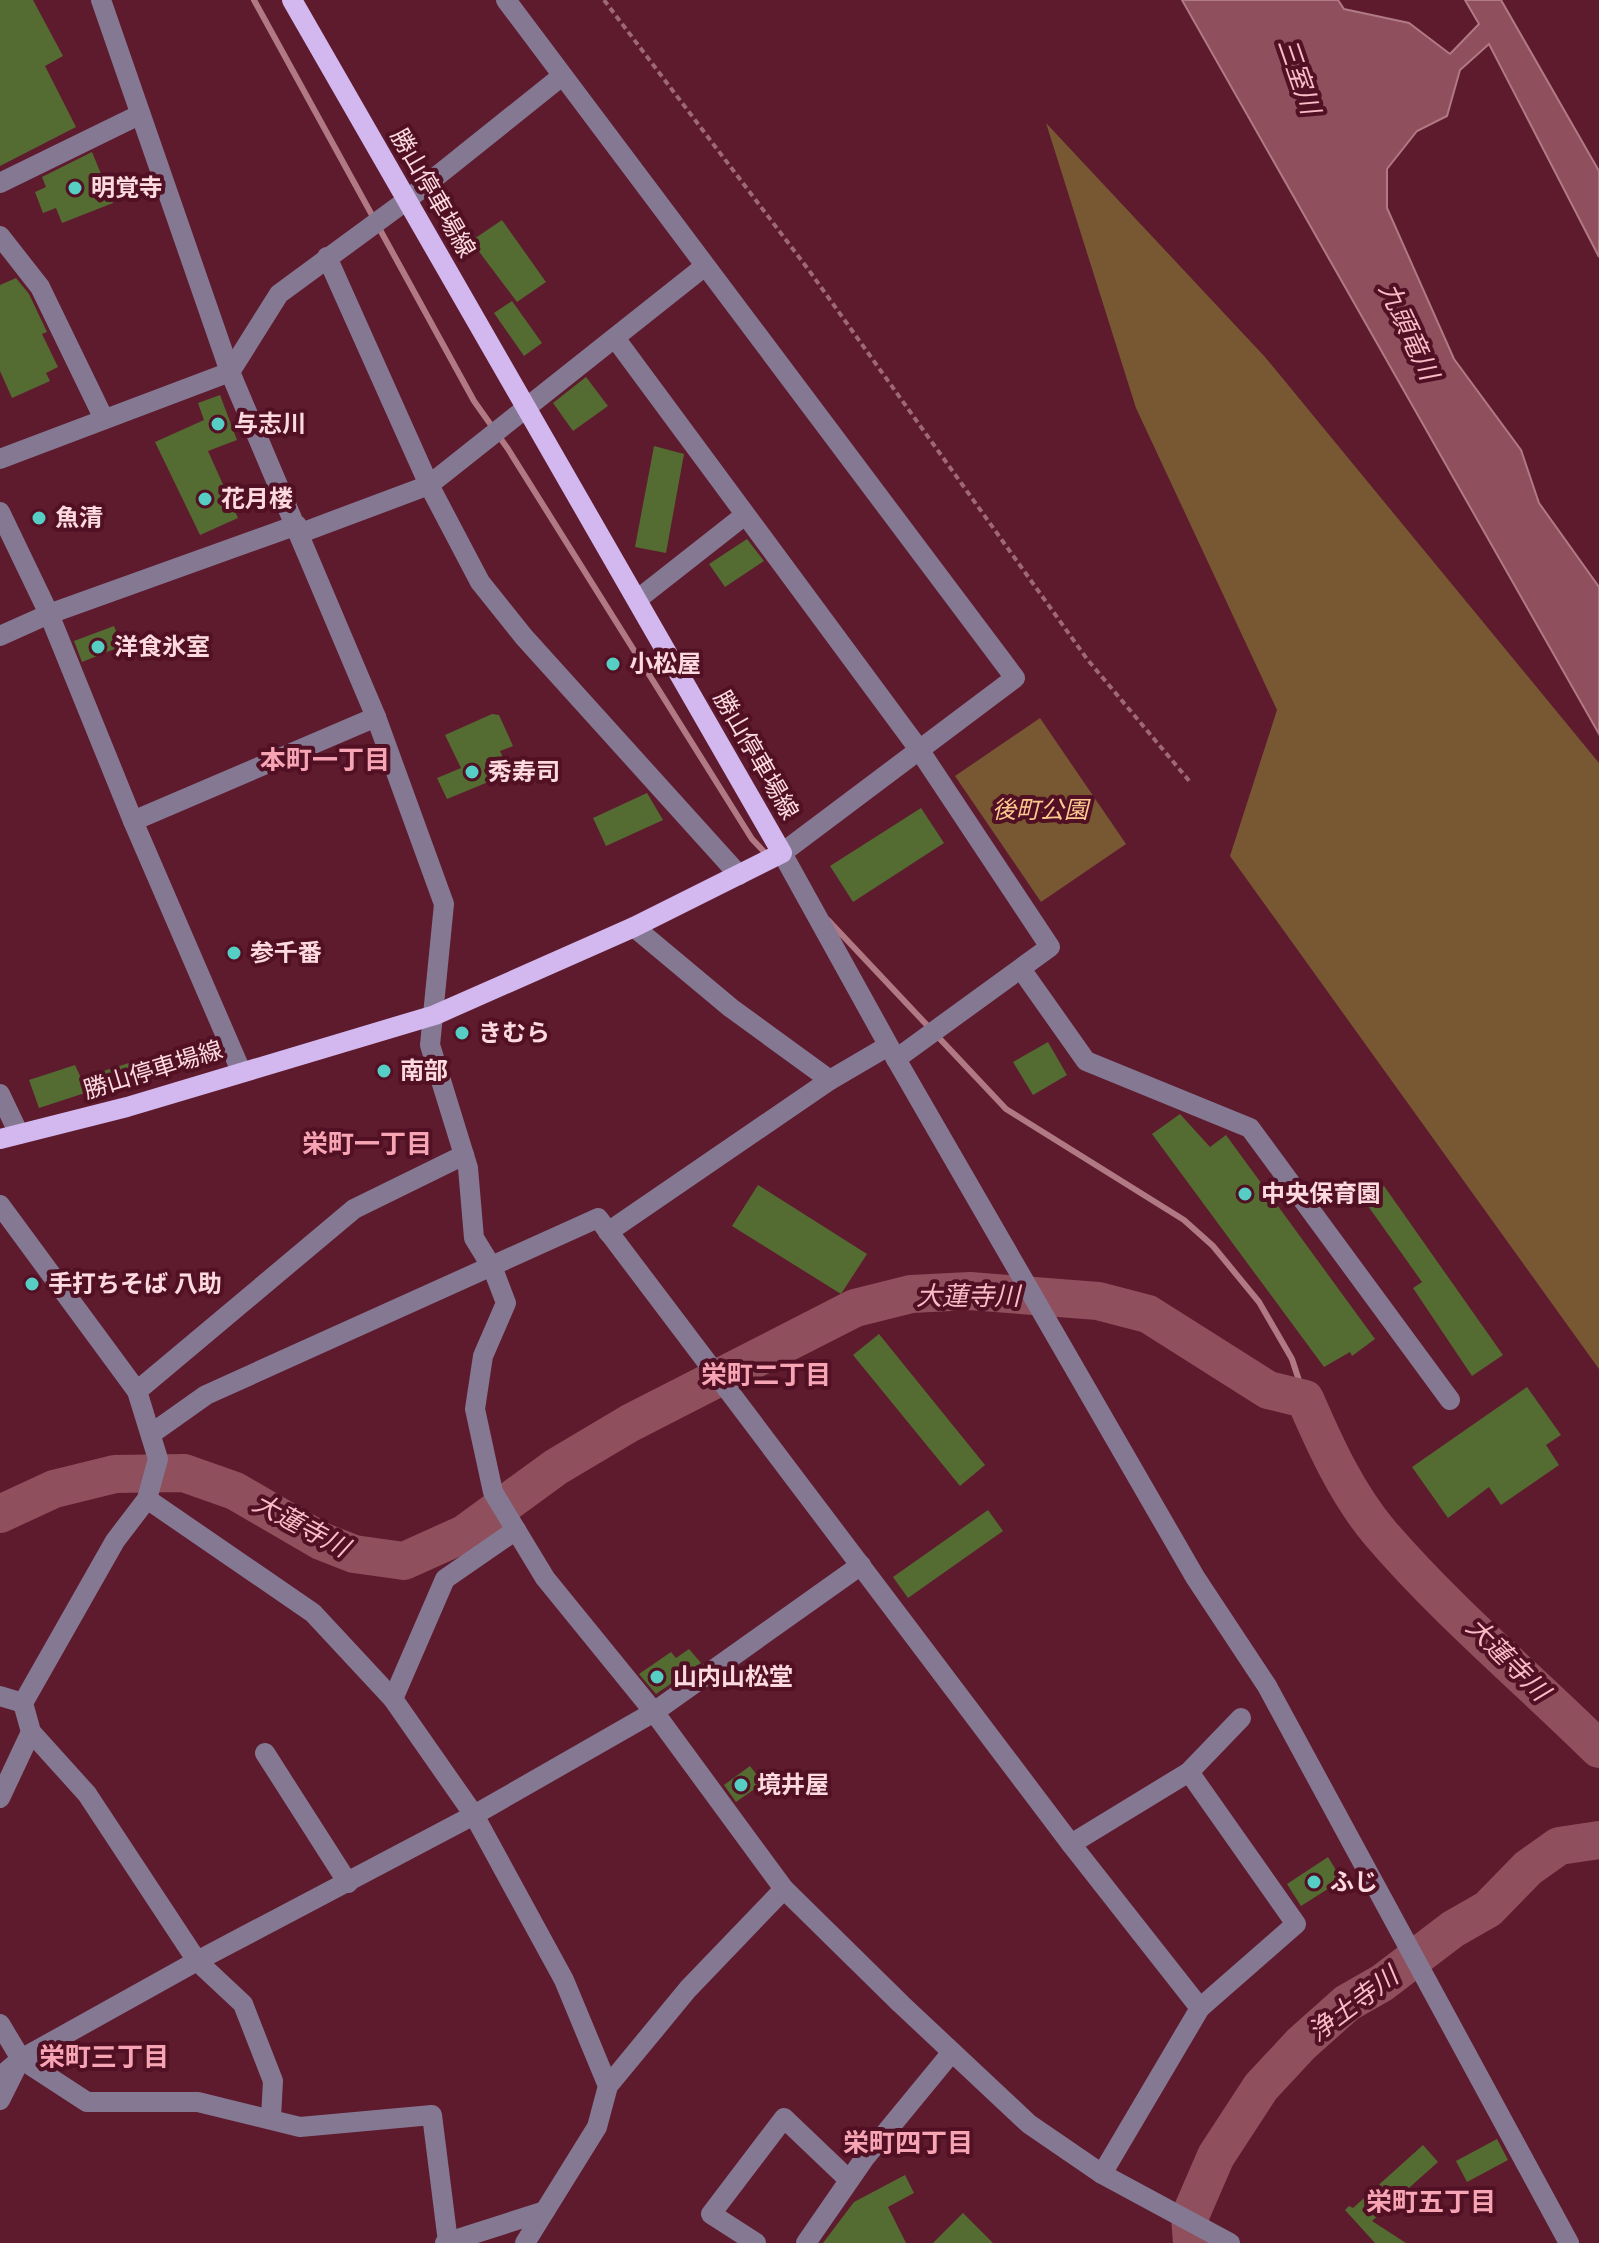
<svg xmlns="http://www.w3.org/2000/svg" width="1599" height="2243" font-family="Merriweather,'Noto Sans JP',serif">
	<rect width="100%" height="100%" fill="#5e1b2e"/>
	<g fill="#785733">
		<polygon points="1046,123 1265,357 1599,763 1599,1369 1230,856 1277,710 1136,408"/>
		<polygon points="1040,718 1126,844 1041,902 955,776"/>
	</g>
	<polygon fill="#8f4f5c" stroke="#b07983" stroke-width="2" points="1182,0 1338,0 1344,9 1409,23 1450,54 1479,24 1465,0 1501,0 1599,171 1599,257 1489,44 1460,70 1447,116 1417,131 1387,169 1387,208 1454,359 1521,450 1539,503 1599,587 1599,734"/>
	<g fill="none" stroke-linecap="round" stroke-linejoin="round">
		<g stroke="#b07983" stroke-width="6">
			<polyline points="254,0 474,401 508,449 752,839 769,857"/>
			<polyline points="828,920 1006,1109 1184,1220 1213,1246 1259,1302 1292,1359 1305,1399"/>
		</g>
		<g stroke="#8f4f5c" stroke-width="38">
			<path d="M0,1514L54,1489L115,1474L184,1473L235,1491L321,1541L354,1554L404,1561L464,1534L556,1467L630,1423L855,1308L911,1294L970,1291L1098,1301L1148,1314L1268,1390L1305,1399C1325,1445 1347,1494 1380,1533C1446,1610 1526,1677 1599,1749"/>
			<polyline points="1192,2243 1190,2216 1216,2156 1261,2087 1301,2044 1347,2003 1382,1983 1453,1929 1488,1909 1528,1868 1559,1846 1599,1840"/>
		</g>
	</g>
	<g fill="#546b32">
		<polygon points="0,0 33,0 63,56 45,66 76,127 0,166"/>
		<polygon points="92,152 113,203 62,223 56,208 43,213 35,192 46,187 42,177"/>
		<polygon points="502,220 546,282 517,302 471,241"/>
		<polygon points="16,278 29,294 47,332 42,334 58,367 46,373 50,381 12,398 0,371 0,285"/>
		<polygon points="512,301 542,343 524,356 494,313"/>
		<polygon points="586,377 608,406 573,431 553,403"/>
		<polygon points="220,395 237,440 208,451 238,518 200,535 155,442 204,420 198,403"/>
		<polygon points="654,446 684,454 666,553 635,547"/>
		<polygon points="747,539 764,561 725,587 709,564"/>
		<polygon points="114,626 122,646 82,662 74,641"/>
		<polygon points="492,714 499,715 513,746 500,751 510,773 447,799 437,778 461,768 445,735"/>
		<polygon points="647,793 663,820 606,846 593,818"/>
		<polygon points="921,808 944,843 853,902 830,866"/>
		<polygon points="1048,1042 1067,1075 1033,1095 1013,1062"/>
		<polygon points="132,1062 137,1076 39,1108 29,1080 75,1065 81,1078"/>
		<polygon points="1180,1114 1210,1147 1226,1135 1375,1339 1352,1356 1350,1352 1324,1367 1152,1134"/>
		<polygon points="758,1185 867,1254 841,1294 732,1226"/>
		<polygon points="1384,1186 1503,1355 1472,1376 1413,1288 1422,1282 1363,1199"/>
		<polygon points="879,1334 985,1465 960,1486 853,1355"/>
		<polygon points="1527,1387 1561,1435 1546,1445 1559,1465 1501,1505 1489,1487 1448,1518 1412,1467"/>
		<polygon points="988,1510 1003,1531 908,1598 893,1577"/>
		<polygon points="689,1649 701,1663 656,1694 639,1674 671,1652 676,1658"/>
		<polygon points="750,1766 763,1783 736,1802 724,1785"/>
		<polygon points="1328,1857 1342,1880 1301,1906 1287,1884"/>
		<polygon points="1497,2139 1508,2160 1467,2182 1456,2161"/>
		<polygon points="1423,2145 1438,2162 1372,2221 1406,2243 1375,2243 1345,2210 1349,2206 1353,2208"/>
		<polygon points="905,2175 914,2193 888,2207 906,2243 823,2243 854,2202"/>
		<polygon points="963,2213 993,2243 933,2243"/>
	</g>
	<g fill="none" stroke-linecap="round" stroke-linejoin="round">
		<polyline stroke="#9e6875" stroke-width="4" stroke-dasharray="6 4" stroke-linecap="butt" points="604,0 808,269 1087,659 1191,783"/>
		<g stroke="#857893" stroke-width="20">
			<polyline points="101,0 230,372 376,717 444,904 430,1045 468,1168 474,1238 493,1269 506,1303 483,1356 475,1409 493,1492 545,1578 654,1712 784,1889 901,2004 1029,2124 1102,2174 1230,2243"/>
			<polyline points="506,0 1015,678 782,853 896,1059 1195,1577 1267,1686 1569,2243"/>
			<polyline points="0,183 139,115"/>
			<polyline points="0,236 40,287 104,419"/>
			<polyline points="327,257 429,485 480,582 524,637 739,875"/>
			<polyline points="615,338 918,748 1050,947 896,1059"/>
			<polyline points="0,459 230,372 279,294 407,200 562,76"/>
			<polyline points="0,512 49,614 133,821 241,1071"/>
			<polyline points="301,533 429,485 705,266"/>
			<polyline points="638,599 745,515"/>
			<polyline points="0,636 49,614 297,525"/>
			<polyline points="133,821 376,717"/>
			<polyline points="1021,969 1086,1061 1250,1128 1450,1400"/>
			<polyline points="830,1080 888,1046"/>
			<polyline points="0,1094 19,1134"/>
			<polyline points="0,1205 137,1391 158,1459 147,1499 115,1541 23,1703 31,1732 87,1794 197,1961 243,2004 273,2081 271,2117"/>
			<polyline points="608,1232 830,1080 731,1008 634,927"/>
			<polyline points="137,1391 354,1209 464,1155"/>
			<polyline points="151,1434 206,1395 598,1218 1071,1844 1200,2008 1102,2174"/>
			<polyline points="147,1499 313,1613 393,1699 474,1815 564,1980 608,2086"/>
			<polyline points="0,1696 23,1703"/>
			<polyline points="393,1699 445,1579 516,1530"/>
			<polyline points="265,1753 348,1883"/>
			<polyline points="1189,1772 1296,1924 1200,2008"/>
			<polyline points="0,1798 31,1732"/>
			<polyline points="1071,1844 1189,1772 1241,1718"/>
			<polyline points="0,2024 21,2059 87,2102 198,2102 300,2127 432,2115 448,2242"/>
			<polyline points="0,2077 21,2059 197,1961 474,1815 654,1712 861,1565"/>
			<polyline points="0,2100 17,2066"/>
			<polyline points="445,2243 545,2211"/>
			<polyline points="525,2243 597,2127 608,2086 688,1989 784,1889"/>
			<polyline points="756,2243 711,2214 784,2118 849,2180"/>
			<polyline points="806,2243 864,2159 952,2052"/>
		</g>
		<polyline stroke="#d3b7ef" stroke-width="20" points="0,1139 127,1107 435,1015 634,927 782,853 292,0"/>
	</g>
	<g fill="#56cec4" stroke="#521024" stroke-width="3">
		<circle cx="75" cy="188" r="8"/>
		<circle cx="218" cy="424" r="8"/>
		<circle cx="205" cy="499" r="8"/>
		<circle cx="39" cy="518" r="8"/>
		<circle cx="98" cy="647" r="8"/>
		<circle cx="613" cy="664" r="8"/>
		<circle cx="472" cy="772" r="8"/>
		<circle cx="234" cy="953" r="8"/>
		<circle cx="462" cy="1033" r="8"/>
		<circle cx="384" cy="1071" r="8"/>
		<circle cx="1245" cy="1194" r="8"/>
		<circle cx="32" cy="1284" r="8"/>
		<circle cx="657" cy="1677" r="8"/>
		<circle cx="741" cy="1785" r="8"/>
		<circle cx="1314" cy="1882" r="8"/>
	</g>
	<g text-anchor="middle" stroke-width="8" stroke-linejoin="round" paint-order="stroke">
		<g font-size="24" font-weight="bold" fill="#fcdadf" stroke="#521024" text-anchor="start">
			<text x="91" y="196">明覚寺</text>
			<text x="234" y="432">与志川</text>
			<text x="221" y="507">花月楼</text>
			<text x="55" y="526">魚清</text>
			<text x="114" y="655">洋食氷室</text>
			<text x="629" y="672">小松屋</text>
			<text x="488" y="780">秀寿司</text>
			<text x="250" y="961">参千番</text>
			<text x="478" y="1041">きむら</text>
			<text x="400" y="1079">南部</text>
			<text x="1261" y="1202">中央保育園</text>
			<text x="48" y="1292">手打ちそば 八助</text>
			<text x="673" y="1685">山内山松堂</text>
			<text x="757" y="1793">境井屋</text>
			<text x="1330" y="1890">ふじ</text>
		</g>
		<g font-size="24" fill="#fcdadf" stroke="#521024">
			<text transform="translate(433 193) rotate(60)" y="8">勝山停車場線</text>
			<text transform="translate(756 755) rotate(60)" y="8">勝山停車場線</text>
			<text transform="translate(153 1070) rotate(-17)" y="8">勝山停車場線</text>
		</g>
		<g font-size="24" font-style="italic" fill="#fec991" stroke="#521024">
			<text x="1040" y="818">後町公園</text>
		</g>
		<g font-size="26" font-style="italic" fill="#f8bcc6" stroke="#521024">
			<text transform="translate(1299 76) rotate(71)" y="9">三室川</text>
			<text transform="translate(1409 331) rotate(65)" y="9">九頭竜川</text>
			<text x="968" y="1305">大蓮寺川</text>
			<text transform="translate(301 1525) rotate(28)" y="9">大蓮寺川</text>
			<text transform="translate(1508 1659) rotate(45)" y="9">大蓮寺川</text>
			<text transform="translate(1353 2004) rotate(-37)" y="9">浄土寺川</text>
		</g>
		<g font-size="26" font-weight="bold" fill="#f7a5b4" stroke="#521024">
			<text x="325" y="769">本町一丁目</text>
			<text x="367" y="1153">栄町一丁目</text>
			<text x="766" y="1384">栄町二丁目</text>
			<text x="104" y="2066">栄町三丁目</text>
			<text x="908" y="2152">栄町四丁目</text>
			<text x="1431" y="2211">栄町五丁目</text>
		</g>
	</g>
</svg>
